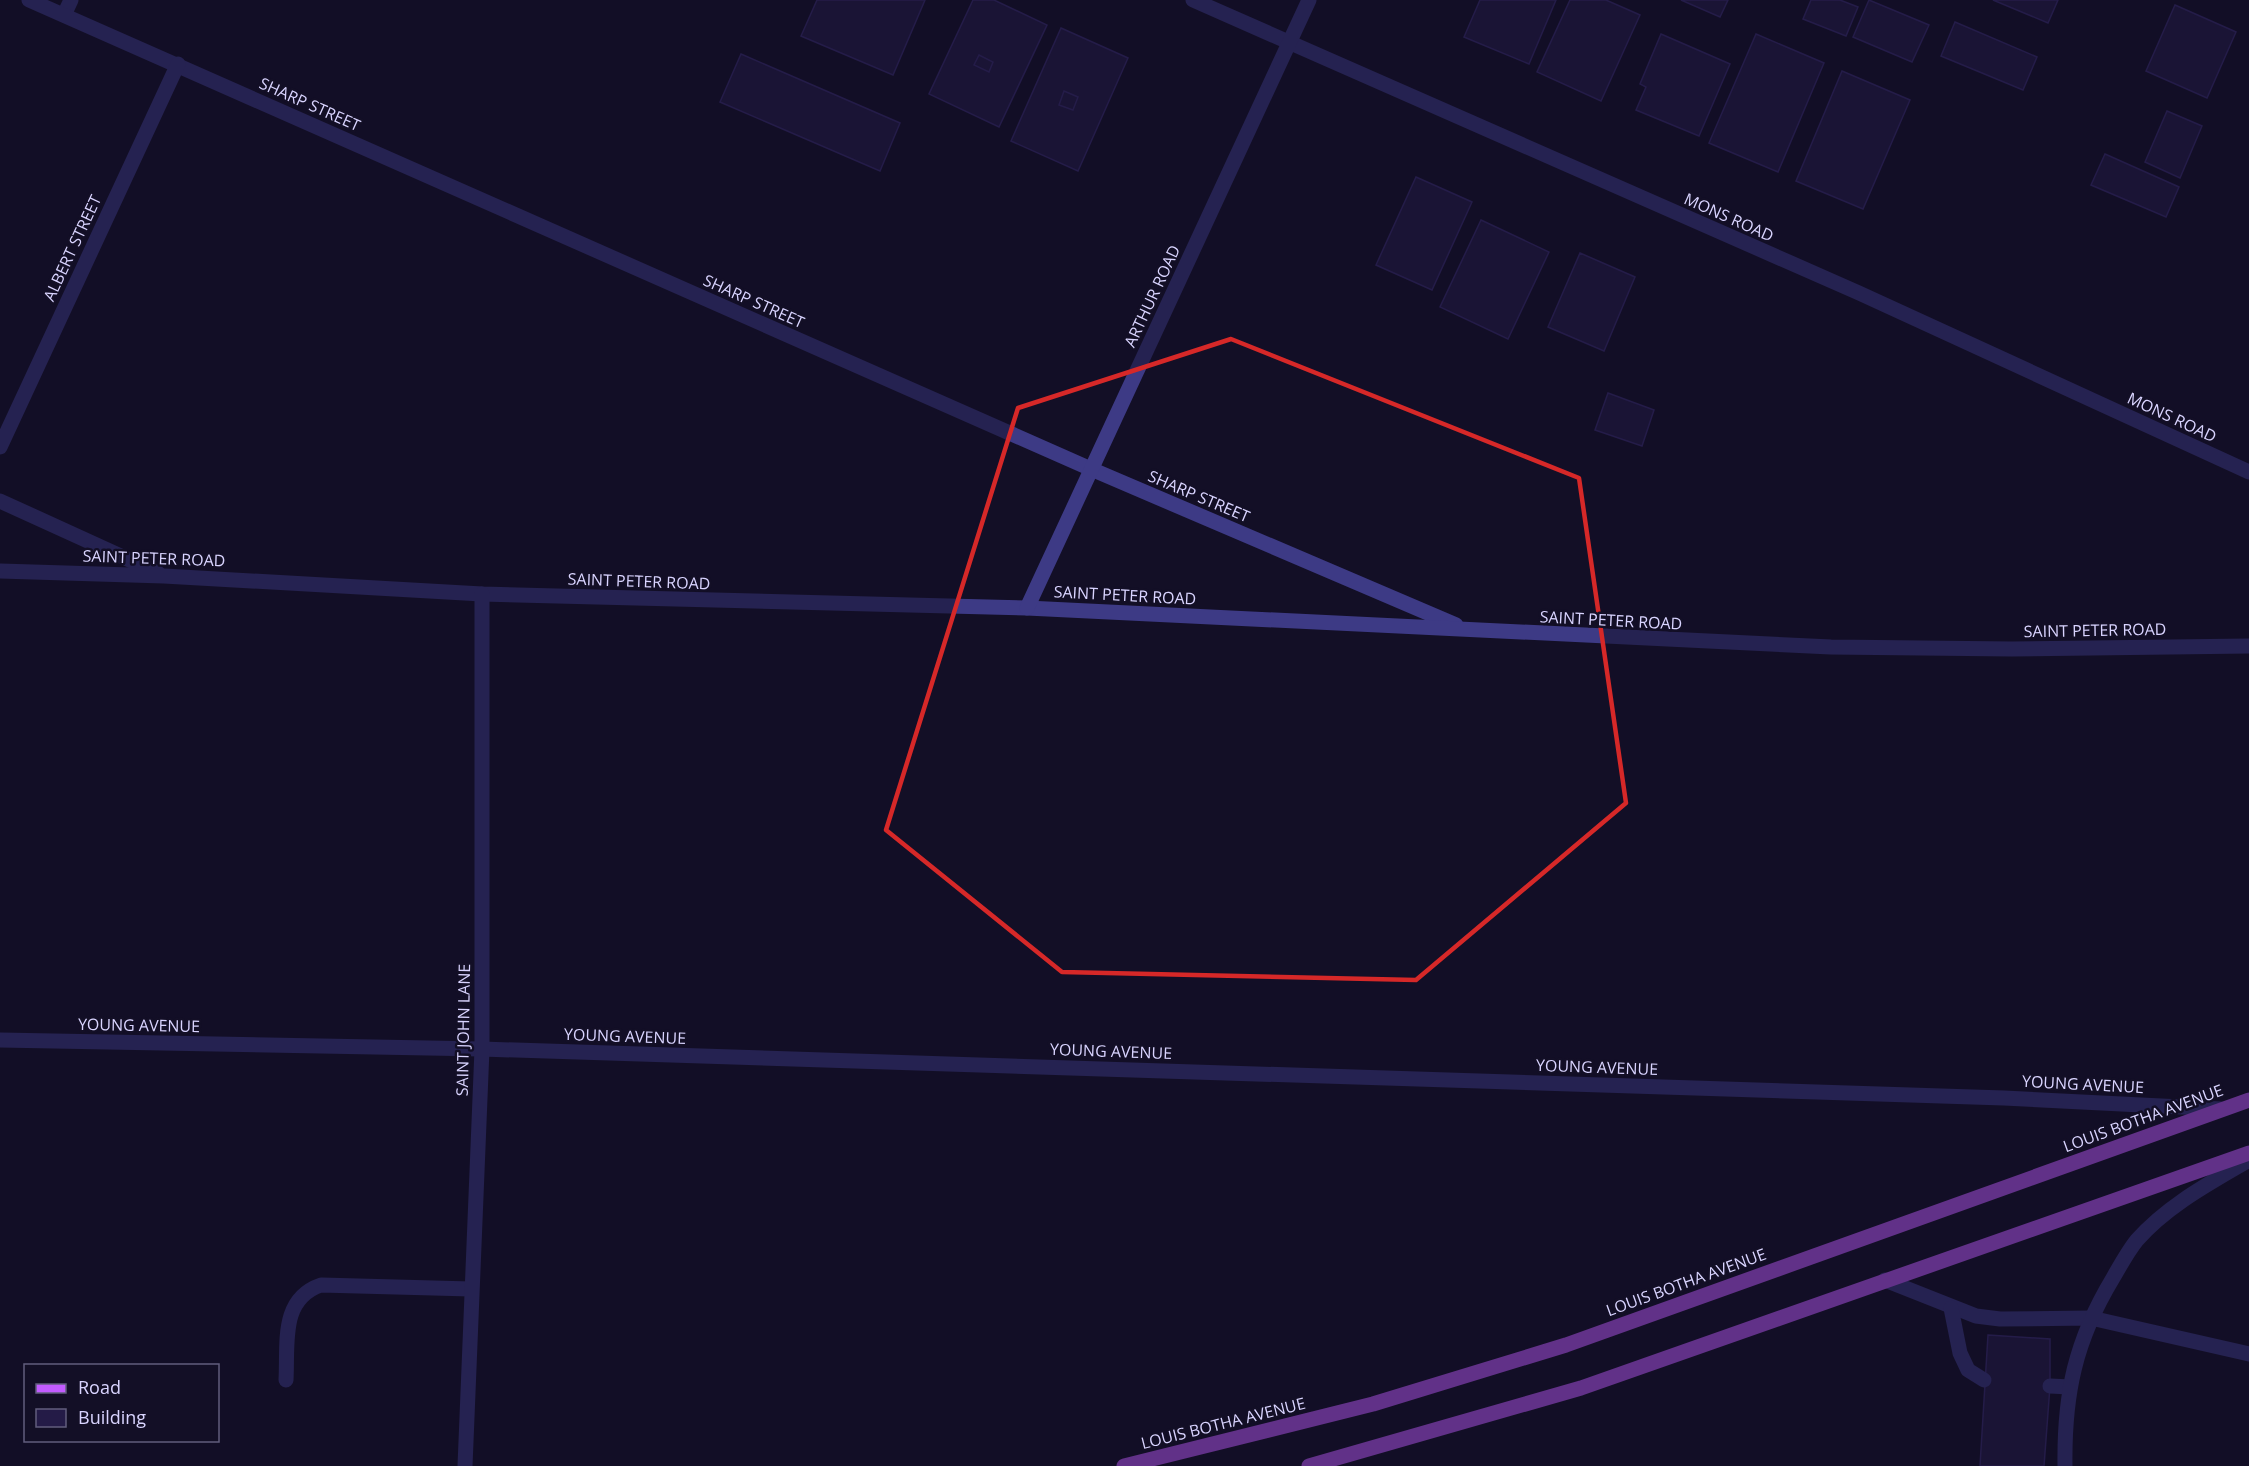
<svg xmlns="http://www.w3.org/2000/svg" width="2249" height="1466" font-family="'Open Sans',sans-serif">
	<rect width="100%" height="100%" fill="#130f26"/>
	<g fill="#241b47" stroke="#3b2d73" stroke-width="1.5">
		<polygon points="817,0 925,0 893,75 801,36"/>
		<polygon points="973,0 994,0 1047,25 999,127 929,94"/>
		<polygon points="1480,0 1556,0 1529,64 1464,37"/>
		<polygon points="1570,0 1606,0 1640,15 1601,101 1537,72"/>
		<polygon points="1681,0 1728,0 1720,17"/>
		<polygon points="1811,0 1840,0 1858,7 1846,36 1803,19"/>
		<polygon points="1869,0 1929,25 1912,62 1853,37"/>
		<polygon points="1993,0 2058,0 2048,23"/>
		<polygon points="2175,5 2236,32 2207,98 2146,71"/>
		<polygon points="1955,22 2037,57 2023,90 1941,56"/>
		<polygon points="1061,28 1128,58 1078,171 1011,141"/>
		<polygon points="1661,34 1730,64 1699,136 1636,110 1646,87 1640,84"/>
		<polygon points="1756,34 1824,63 1778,172 1709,143"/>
		<polygon points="741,54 900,123 880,171 720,102"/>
		<polygon points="979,55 993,62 989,72 974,65"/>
		<polygon points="1842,71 1910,100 1863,209 1796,181"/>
		<polygon points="1064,91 1078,97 1073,110 1059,105"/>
		<polygon points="2167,111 2202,126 2180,178 2145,162"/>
		<polygon points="2105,154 2179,187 2166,217 2091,185"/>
		<polygon points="1416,177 1472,202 1432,290 1376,265"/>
		<polygon points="1481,220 1549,252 1508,339 1440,307"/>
		<polygon points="1580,253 1635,277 1604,351 1548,327"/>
		<polygon points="1608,393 1654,410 1642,446 1595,430"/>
		<polygon points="1988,1335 2050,1339 2050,1386 2044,1466 1980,1466"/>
	</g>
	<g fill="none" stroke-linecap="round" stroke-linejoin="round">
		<g stroke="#3d3a85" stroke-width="15">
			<polyline points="64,15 71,0"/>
			<polyline points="1885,1280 1976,1316 2000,1319 2091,1318 2249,1354"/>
			<polyline points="1951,1308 1960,1353 1968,1370 1984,1380"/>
			<path d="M286,1380C288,1343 280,1299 321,1285L471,1289"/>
			<polyline points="2050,1386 2070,1387"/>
			<path d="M2065,1466C2064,1394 2075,1341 2113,1278C2120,1266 2128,1251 2137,1240C2168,1205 2210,1183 2249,1160"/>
		</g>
		<g stroke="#3d3a85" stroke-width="15">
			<polyline points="29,0 1091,469 1456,625"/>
			<polyline points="1193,0 1859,293 2249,472"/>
			<polyline points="0,447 178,64"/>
			<polyline points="0,501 158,573"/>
			<polyline points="0,571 164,576 482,594 1027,608 1831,647 2012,649 2249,646"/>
			<polyline points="1027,608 1309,0"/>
			<polyline points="0,1040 482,1049 2004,1098 2221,1109"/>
			<polyline points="465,1466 482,1049 482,594"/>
		</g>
		<g stroke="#c25bff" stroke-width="15">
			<polyline points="1124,1466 1373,1404 1566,1345 2249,1100"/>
			<polyline points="1309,1466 1581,1388 2249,1153"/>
		</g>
	</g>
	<path d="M0 0H2249V1466H0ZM1231,339L1579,478L1626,803L1416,980L1062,972L886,830L1018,408Z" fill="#130f26" fill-opacity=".55" fill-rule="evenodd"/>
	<path fill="none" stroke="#d62828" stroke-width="4.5" stroke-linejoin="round" d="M1231,339L1579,478L1626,803L1416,980L1062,972L886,830L1018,408Z"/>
	<g text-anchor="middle" stroke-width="5" stroke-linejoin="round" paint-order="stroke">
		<g font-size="16" fill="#d9d4ff" stroke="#130f26">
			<text transform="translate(310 104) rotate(24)" y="6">SHARP STREET</text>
			<text transform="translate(1729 217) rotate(24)" y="6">MONS ROAD</text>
			<text transform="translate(72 248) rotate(-65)" y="6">ALBERT STREET</text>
			<text transform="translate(1152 296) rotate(-65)" y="6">ARTHUR ROAD</text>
			<text transform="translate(754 301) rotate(24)" y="6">SHARP STREET</text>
			<text transform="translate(2172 417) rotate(25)" y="6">MONS ROAD</text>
			<text transform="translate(1199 496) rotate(23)" y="6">SHARP STREET</text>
			<text transform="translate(154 558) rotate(2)" y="6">SAINT PETER ROAD</text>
			<text transform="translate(639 581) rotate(2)" y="6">SAINT PETER ROAD</text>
			<text transform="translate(1125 595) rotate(3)" y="6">SAINT PETER ROAD</text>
			<text transform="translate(1611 620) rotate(3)" y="6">SAINT PETER ROAD</text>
			<text transform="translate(2095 630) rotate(-1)" y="6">SAINT PETER ROAD</text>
			<text transform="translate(139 1025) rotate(1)" y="6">YOUNG AVENUE</text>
			<text transform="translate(463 1030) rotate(-89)" y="6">SAINT JOHN LANE</text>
			<text transform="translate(625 1036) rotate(2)" y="6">YOUNG AVENUE</text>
			<text transform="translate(1111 1051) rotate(2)" y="6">YOUNG AVENUE</text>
			<text transform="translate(1597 1067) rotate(2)" y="6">YOUNG AVENUE</text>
			<text transform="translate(2083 1084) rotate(3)" y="6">YOUNG AVENUE</text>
			<text transform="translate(2143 1118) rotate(-20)" y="6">LOUIS BOTHA AVENUE</text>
			<text transform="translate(1686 1282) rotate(-20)" y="6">LOUIS BOTHA AVENUE</text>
			<text transform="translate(1223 1423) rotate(-14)" y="6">LOUIS BOTHA AVENUE</text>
		</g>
	</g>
	<rect x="24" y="1364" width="195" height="78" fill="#130f26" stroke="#625e7d" stroke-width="1.5"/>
	<rect x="36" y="1384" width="30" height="9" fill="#c25bff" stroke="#625e7d" stroke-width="1.5"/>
	<text x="78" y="1394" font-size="18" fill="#d9d4ff">Road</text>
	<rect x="36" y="1409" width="30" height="18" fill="#241b47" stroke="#625e7d" stroke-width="1.5"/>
	<text x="78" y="1424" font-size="18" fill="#d9d4ff">Building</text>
</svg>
